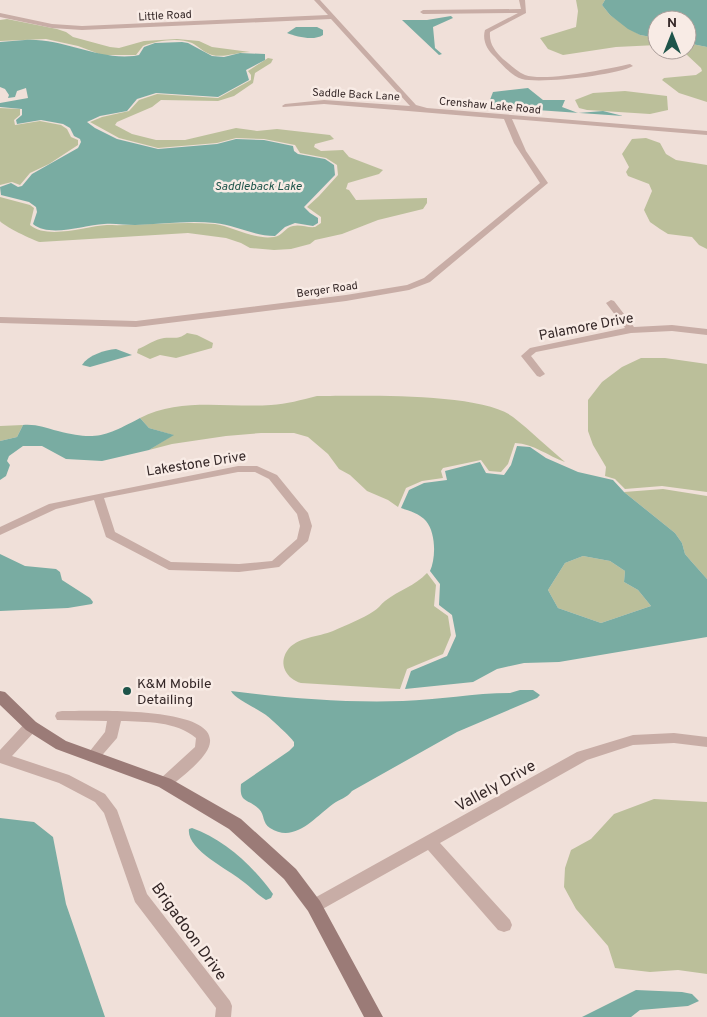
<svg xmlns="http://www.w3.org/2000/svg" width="707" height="1017" font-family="Overpass,sans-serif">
	<rect width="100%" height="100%" fill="#f0e0d9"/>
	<g fill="#bbbf9a">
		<polygon points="576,0 605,0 602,5 610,15 627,27 640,35 657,38 657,45 616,47 563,55 548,49 540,38 576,27 578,11"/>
		<path d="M7,19L57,29L66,32L73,37L110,47L119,48L144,41L177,39L199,41L212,47L250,52C237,52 225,58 212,55C205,53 199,47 192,43C178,37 156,41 143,46L136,55H102L78,46L46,39L0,41V20Z"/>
		<polygon points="687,43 707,47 707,102 679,93 662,80 664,78 696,75 702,71 701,68 686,54 677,50 687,50"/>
		<path d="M268,58L273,59L271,63L255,73L253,83L234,96L218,101L161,100L152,107L117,122L115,125L132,134L156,140H185L236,128L257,131L277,129L330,135L334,139L315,144L314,147L321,151L343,150L349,157L383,170L379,174L348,183L346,189L349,190L356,200L427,198V203L423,209L378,220L342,234L315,240L310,244L291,249L274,250L250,248L241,243L226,238L188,233L40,242C34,241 2,225 0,221C0,215 0,203 0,197L30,205L34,208L30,225C48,240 86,226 107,225C143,226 179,221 215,224C234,227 254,240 274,237C283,236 285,227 293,226C300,224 308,228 315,227L321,223V217L307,207L319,196L338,175L337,165L326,158L300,153L295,145L264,139L236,138L217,143L158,148L119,138L90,122L102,117L129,111L139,100L157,94L218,98L251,80V75L248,71Z"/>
		<polygon points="625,91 667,96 668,110 650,114 587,110 579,108 575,100 593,93"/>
		<polygon points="0,108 20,109 20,115 14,120 15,125 40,121 61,125 67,129 71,137 78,140 78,145 49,164 30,173 20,185 12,182 0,185"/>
		<polygon points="646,138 660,143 666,154 676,160 707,165 707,249 699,245 692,237 668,234 660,229 650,222 644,210 652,191 649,184 628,176 626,172 629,167 622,154 632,139"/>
		<path d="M187,333L197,335L213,343L212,348L176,358L160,355L150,359L137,353L138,349C146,346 155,339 164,338C174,337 178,340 187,333Z"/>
		<polygon points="641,358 665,358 707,364 707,492 662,486 625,489 615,479 605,476 606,467 593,445 588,431 588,400 602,382 622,367"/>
		<path d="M317,396C359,396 482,392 513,417C531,431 547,447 565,462C548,456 534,444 515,443L508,464L501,472L489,471L481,460L443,468L441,471L443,478L422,481L406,488L398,507L388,500L367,491L350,475L339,469L328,454L308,437L294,433H261L226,436L172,444L149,450L173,435L149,428L140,418C180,397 228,408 271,405C287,404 301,400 317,396Z"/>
		<polygon points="23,425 17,437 0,441 0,426"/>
		<polygon points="663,489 707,496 707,579 691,561 685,554 682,543 675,533 624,492"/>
		<polygon points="583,556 610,561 625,571 624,582 638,590 651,606 601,623 558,608 548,590 565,563"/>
		<path d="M427,573L436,585L434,606L448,616L451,635L443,654L407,669L400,689L301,683C287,679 278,665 287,651C296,637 319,637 333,631C346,625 362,619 374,611C378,609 381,604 385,601C399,590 415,586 427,573Z"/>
		<polygon points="654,799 707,802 707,974 678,970 650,972 615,968 608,946 576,909 564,887 565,868 571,850 591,839 614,814"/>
	</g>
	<g fill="#79aca2" fill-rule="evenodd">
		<polygon points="605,0 707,0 707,47 687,43 687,20 657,20 657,38 640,35 628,29 610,15 602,5"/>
		<polygon points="451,16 453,18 433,27 435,48 442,54 439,55 402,20 427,20"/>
		<path d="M296,27H317L323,30V35C314,41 297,37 287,33Z"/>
		<path d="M25,40C63,38 96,60 134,56L139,55L144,47L155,43L182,42L188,43L212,56L224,57L240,53L265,54V60L246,70L249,80L218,97L156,93L137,99L127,111L100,116L87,122L95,128L117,139L158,149L217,144L236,139L264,140L293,146L294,151L298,154L325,159L334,165L335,175L304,207L310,213L318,218V223L313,226L295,223L285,227L275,236C254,236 235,225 215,223C189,220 162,224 135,225C125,225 114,223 104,224C84,225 50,238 33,224L37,212L36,207L29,202L1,195L0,187L11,183L18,187L22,186L32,174L78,148L81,142L80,139L74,136L70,128L63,124L41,120L17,124L16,120L22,115V109L0,107V103L28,98L26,88L17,91L15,97L8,98L9,95L5,89L0,87V42Z"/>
		<polygon points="528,88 543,100 565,100 562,107 578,113 603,111 623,116 492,107 488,105 493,92"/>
		<path d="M116,349L132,355L90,367L82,365C88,355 105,350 116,349Z"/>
		<path d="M140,418L149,428L174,435L149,450L102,461L66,459L42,446H23L9,456L7,461L10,465L6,476L0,480V441L17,437L23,425C37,424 45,428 58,431C96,441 106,436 140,418Z"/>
		<path d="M517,446L530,447L546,458L578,472L613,480L624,492L675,533L682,543L685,554L691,561L707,579V637L559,662L524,663L497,669L473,682L405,689L411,671L447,656L456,636L452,615L439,605L440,584L430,571C436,558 436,533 426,521C420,514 410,511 401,508L409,490L424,483L447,480L445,471L480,462L486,473L504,475L511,465ZM583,556L610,561L625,571L624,582L638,590L651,606L601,623L558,608L548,590L565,563Z"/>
		<polygon points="0,554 25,566 56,569 60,572 62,580 90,598 93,602 92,604 68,608 0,611"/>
		<path d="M520,690H533L540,695L537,698L457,732L352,791C347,798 340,799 333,804C315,817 295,844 270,828C262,823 265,815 259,809C248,798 239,804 241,784L289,751L294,746V742C291,737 271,719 266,715C258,709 235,699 231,691C288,698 345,703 403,701C438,700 474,693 510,693Z"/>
		<polygon points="0,818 34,822 53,837 66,904 105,1017 0,1017"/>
		<path d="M192,828C224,839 254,867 273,894L271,898L266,900C256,894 250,886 241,880C227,869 186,849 189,829Z"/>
		<polygon points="636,990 682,992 692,994 699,1001 688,1006 640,1010 631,1017 582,1017"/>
	</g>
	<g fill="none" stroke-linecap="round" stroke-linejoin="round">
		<g fill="#c8ada6" fill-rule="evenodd">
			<polygon points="314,0 320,0 416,105 427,108 707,131 707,135 512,119 526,151 548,183 430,282 409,290 346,301 136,327 0,323 0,317 136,321 346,295 407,285 424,278 540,183 514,143 504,119 324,104 283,107 282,106 285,104 324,100 410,106 331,19 82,30 52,28 0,17 0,13 52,24 82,26 328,15"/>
			<path d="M519,0H525L526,13L490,32C489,44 495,51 503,59C510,64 517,72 525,75C545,82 608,69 630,64L633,66C618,75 540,84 522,79C512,76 502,65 495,57C487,50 482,40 485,30L518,13L423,14L420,12L423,10L521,9Z"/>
			<polygon points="611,300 614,301 634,327 672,325 707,329 707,335 672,331 631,333 536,352 531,356 545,374 540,377 537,376 521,356 530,348 625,328 606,303"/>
			<path d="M238,466H257L277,475L308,513L312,526L308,541L279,567L239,572L169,570L106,537L94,500L56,509L0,535V527L49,504ZM238,472H255L269,479L297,514L300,526L297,539L272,561L239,564L171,562L115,532L104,498Z"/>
			<path d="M62,711C85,711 214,705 210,742C209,757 181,777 170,787L165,788L160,787L158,783L160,779L195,747L196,738C176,721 146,722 121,721L117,738L98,760L93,761L88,760L86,756L105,732L107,721L57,720L55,716L57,712Z"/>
			<polygon points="31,721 36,722 38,726 36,730 12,756 69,775 105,794 117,810 147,894 230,1001 232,1006 231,1017 215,1017 216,1008 135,902 104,813 95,802 59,783 0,763 0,750 26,722"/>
			<polygon points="674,733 707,737 707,747 674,743 633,745 587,760 440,843 510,920 512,925 510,930 504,932 498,930 428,850 319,911 314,913 309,911 306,906 309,901 577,752 633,735"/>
		</g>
		<polygon fill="#9b7b77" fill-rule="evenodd" points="0,691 5,692 36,722 66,741 171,779 241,819 296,869 320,901 383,1017 364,1017 308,911 284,879 229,829 159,787 56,749 26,730 0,705"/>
	</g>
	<circle fill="#1e544a" stroke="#f8ebe5" stroke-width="2" cx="127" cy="691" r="5"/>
	<g text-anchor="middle" stroke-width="5" stroke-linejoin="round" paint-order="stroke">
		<g font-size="11" fill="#342727" stroke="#f8ebe5">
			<text transform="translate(165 15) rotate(-3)" y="4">Little Road</text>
			<text transform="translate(356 94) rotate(3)" y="4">Saddle Back Lane</text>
			<text transform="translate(490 105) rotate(5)" y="4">Crenshaw Lake Road</text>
			<text transform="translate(327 289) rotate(-8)" y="4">Berger Road</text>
		</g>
		<g font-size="12" font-style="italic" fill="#1e544a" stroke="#f8ebe5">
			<text x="258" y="190">Saddleback Lake</text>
		</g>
		<g font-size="14" fill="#342727" stroke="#f8ebe5">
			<text transform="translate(586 326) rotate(-11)" y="5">Palamore Drive</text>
			<text transform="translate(196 463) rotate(-9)" y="5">Lakestone Drive</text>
		</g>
		<g font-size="14" fill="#342727" stroke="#f8ebe5" text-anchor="start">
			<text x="137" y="688">K&amp;M Mobile<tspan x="137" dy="16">Detailing</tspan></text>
		</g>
		<g font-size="16" fill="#342727" stroke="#f8ebe5">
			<text transform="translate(495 785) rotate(-29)" y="6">Vallely Drive</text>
			<text transform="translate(190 931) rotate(54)" y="6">Brigadoon Drive</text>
		</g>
	</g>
	<g transform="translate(672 35)"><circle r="24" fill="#f8ebe5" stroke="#aa9d99"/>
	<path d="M0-4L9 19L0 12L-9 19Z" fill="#1e544a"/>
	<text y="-8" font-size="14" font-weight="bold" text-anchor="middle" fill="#342727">N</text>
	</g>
</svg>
